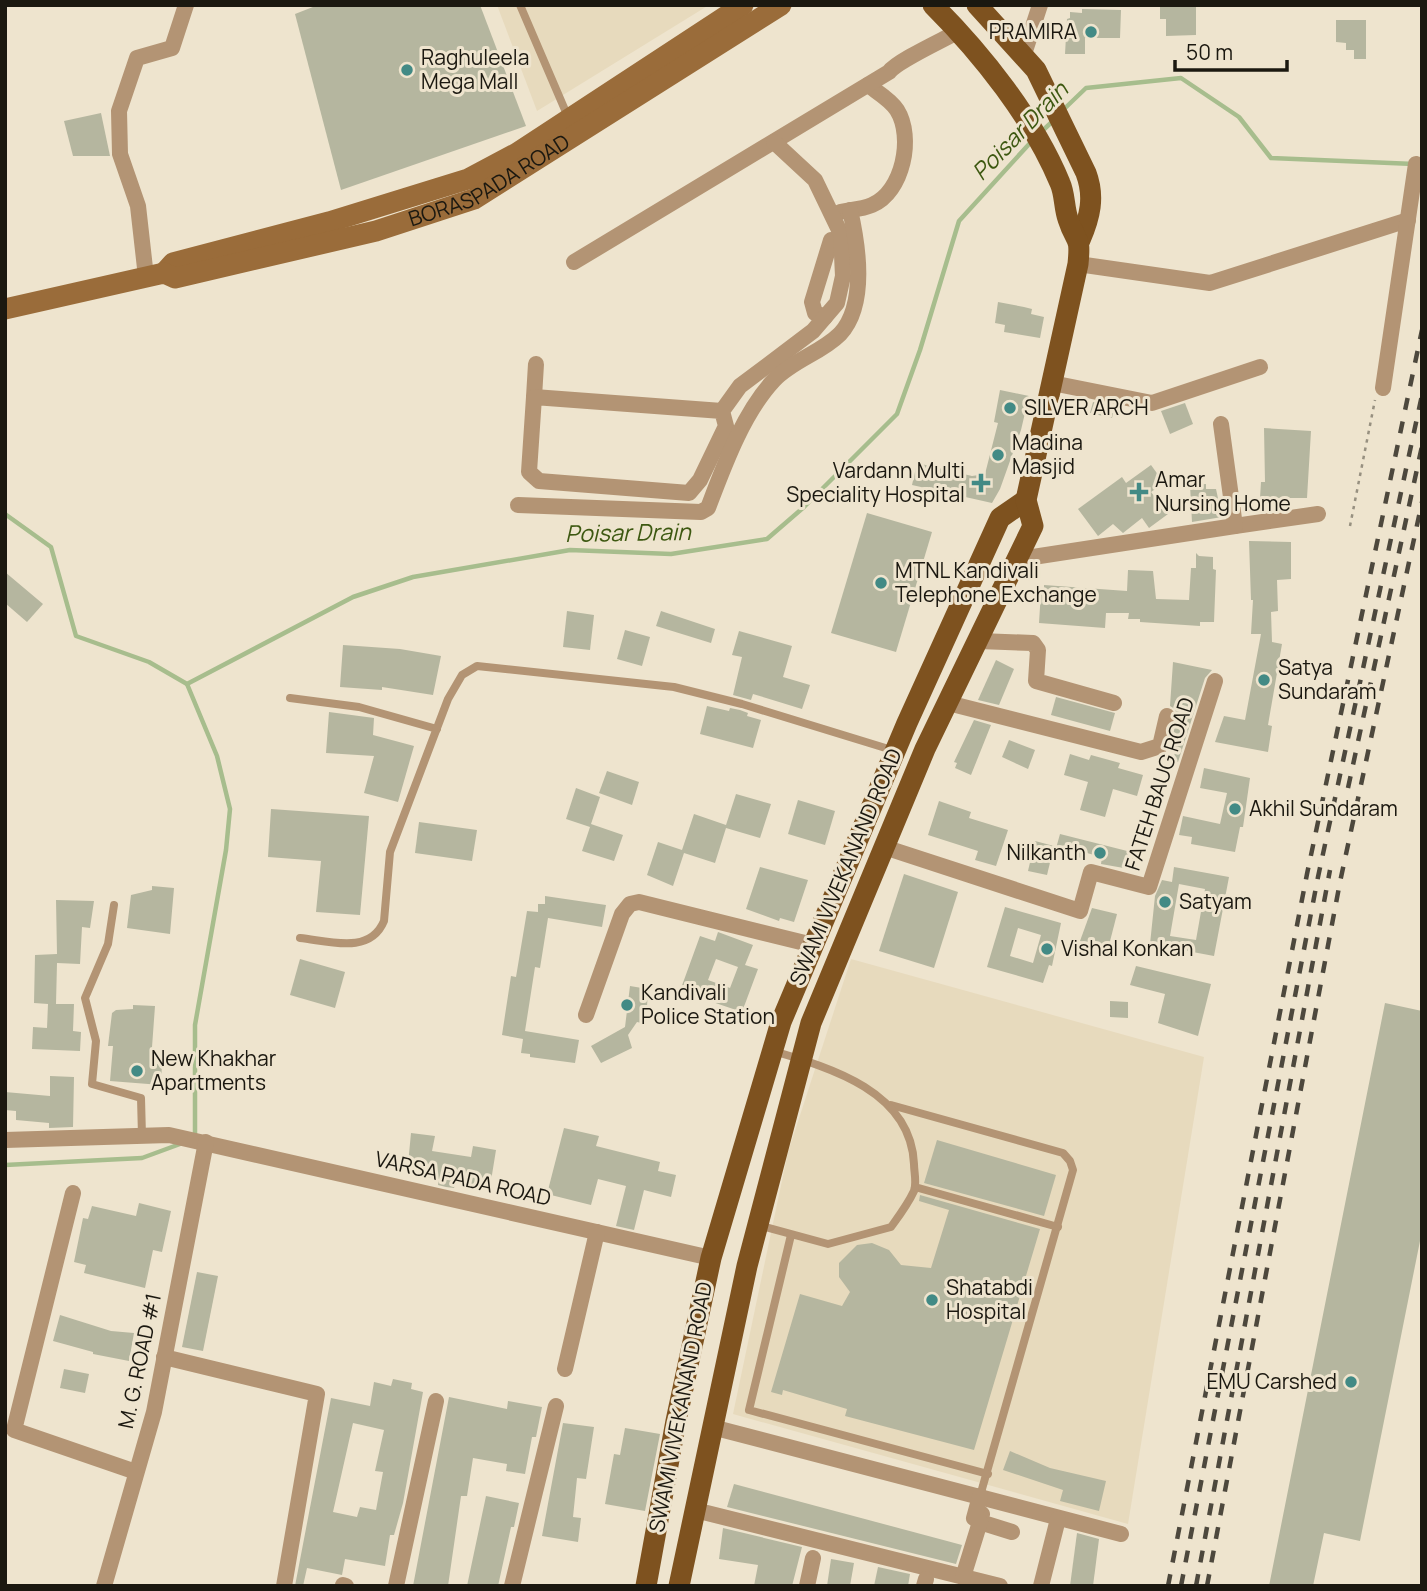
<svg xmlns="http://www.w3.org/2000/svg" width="1427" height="1591" font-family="Manrope,sans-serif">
	<rect width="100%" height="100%" fill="#eee4ce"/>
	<g fill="#e7dabd">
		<polygon points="497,5 709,5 537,111"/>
		<polygon points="851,959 1204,1057 1128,1524 733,1414 788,1152"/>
	</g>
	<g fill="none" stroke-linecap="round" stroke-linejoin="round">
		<g stroke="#a7bd8d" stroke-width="4.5">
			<polyline points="1062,111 1086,88 1181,78 1239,117 1271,158 1414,164"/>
			<polyline points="1040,133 1054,120"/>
			<polyline points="5,514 51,547 76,636 149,662 187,684 353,597 413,577 570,550 671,554 767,539 804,507 897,414 920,350 959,221 1031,142"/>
			<polyline points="187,684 217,756 230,809 226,850 195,1025 195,1138"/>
			<polyline points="5,1165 142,1158 180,1144"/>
		</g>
	</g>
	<g fill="#b5b69f" fill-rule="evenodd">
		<polygon points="318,5 480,5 526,126 341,190 295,14"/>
		<polygon points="1160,5 1196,5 1196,35 1166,36 1166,19 1160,19"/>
		<polygon points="1082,9 1121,10 1120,38 1085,38 1085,54 1065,54 1067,19 1070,18 1070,12 1082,13"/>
		<polygon points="1336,20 1366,20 1366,59 1354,59 1354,50 1346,50 1346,43 1336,42"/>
		<polygon points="101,113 110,156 73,156 64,121"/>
		<polygon points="998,302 1024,307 1032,309 1031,314 1044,317 1040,338 1004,332 1005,325 995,323"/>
		<polygon points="1000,390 1029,396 1021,430 1000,489 992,503 912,485 917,463 972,476 985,474 998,423 994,422"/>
		<polygon points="1093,402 1115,406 1112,418 1090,413"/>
		<polygon points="1185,403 1193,424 1170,434 1161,411"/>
		<polygon points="1264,428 1311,431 1307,498 1260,498 1261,482 1265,482"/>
		<polygon points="1151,465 1164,483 1151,492 1168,514 1149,528 1142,518 1123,533 1113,524 1098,536 1078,509 1122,477 1126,483"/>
		<polygon points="1206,484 1206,489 1216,489 1222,517 1192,522 1190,485"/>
		<polygon points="867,513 932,532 896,652 831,633"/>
		<polygon points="1249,541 1291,542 1291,579 1277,580 1278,611 1271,612 1272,642 1282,644 1268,725 1272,726 1268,752 1215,742 1224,716 1245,720 1261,634 1251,634 1253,600 1251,600"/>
		<polygon points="1196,553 1199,556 1213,557 1213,569 1216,570 1214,622 1200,622 1200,626 1140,622 1140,619 1128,619 1129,613 1106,613 1105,628 1039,623 1041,591 1044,591 1044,585 1127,591 1128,570 1153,571 1156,599 1189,600 1191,568 1196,568"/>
		<polygon points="5,572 43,604 27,622 5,603"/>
		<polygon points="567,611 594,615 590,650 563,647"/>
		<polygon points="661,611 715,629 711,643 656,626"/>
		<polygon points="625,630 650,637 642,666 617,659"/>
		<polygon points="739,631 792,646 783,677 810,685 802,709 753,694 751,700 733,695 742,657 732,655"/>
		<polygon points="343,645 400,649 441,656 433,695 382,687 382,690 340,687"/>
		<polygon points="996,660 1014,669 999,705 978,700"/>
		<polygon points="1173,662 1212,670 1205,678 1178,762 1173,761 1175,752 1169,751 1177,718 1175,709 1170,706"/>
		<polygon points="1056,697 1115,713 1110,731 1051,715"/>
		<polygon points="707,706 729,711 730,708 740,710 748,713 747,716 761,720 753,748 700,734"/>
		<polygon points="329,712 374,718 373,735 414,746 398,802 364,793 374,756 326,753"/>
		<polygon points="974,720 991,725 971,775 955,768 957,763 954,762"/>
		<polygon points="1009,740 1035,750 1028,769 1002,757"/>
		<polygon points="1070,754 1089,760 1091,755 1120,763 1118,768 1143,775 1137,796 1113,789 1105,817 1080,810 1088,782 1064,775"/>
		<polygon points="1204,768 1250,778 1243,827 1240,827 1235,852 1191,844 1192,837 1179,835 1183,816 1220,824 1227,793 1200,788"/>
		<polygon points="607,771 639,782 632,805 599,793"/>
		<polygon points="576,788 600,797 591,824 623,835 614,861 582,851 590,827 566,819"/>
		<polygon points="736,794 771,804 760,838 726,828 715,863 684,853 673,886 647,875 658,842 682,850 694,814 726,825"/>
		<polygon points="798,800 835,811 825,845 788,834"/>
		<polygon points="939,801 971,812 969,818 1008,830 996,866 975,860 978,851 928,835"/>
		<polygon points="271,809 369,816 360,915 316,912 321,861 268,857"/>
		<polygon points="419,822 477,830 472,861 415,853"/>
		<polygon points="1060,834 1139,854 1135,870 1101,864 1102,857 1083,852 1081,858 1055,852"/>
		<polygon points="1035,841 1054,846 1047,875 1028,871"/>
		<polygon points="760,867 808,880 794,922 780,918 779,921 746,909"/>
		<path d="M1174,867L1229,877L1214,956L1150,944L1155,896L1162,880L1172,882ZM1179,884L1205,889L1196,940L1170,936Z"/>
		<polygon points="904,874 958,892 934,968 879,951"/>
		<polygon points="152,886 174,888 170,934 127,928 131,895 152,890"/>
		<polygon points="545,896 606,905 602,927 548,918 540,968 535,967 525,1031 579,1040 575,1063 530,1057 530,1054 521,1053 523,1039 502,1035 511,976 516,977 527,911 538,912 538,904 545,904"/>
		<polygon points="56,900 94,901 90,928 82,927 80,964 57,963 56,1004 74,1004 73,1031 81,1032 80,1051 32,1049 33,1027 47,1028 48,1004 34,1003 35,955 57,954"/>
		<path d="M1005,907L1061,923L1052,966L1049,965L1043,983L987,967ZM1018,928L1041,935L1033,963L1010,956Z"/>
		<polygon points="1092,908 1117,914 1108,949 1080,941"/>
		<path d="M718,932L753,945L745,965L758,969L742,1012L680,991L700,936L715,941ZM716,959L738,967L730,988L708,980Z"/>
		<polygon points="300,959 345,972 335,1008 290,995"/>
		<polygon points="1136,966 1211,984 1198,1036 1158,1023 1165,994 1130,985"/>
		<polygon points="630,986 648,989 646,1024 637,1022 628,1035 632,1048 601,1063 591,1046 625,1027"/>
		<polygon points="1110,1001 1128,1002 1128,1018 1110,1017"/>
		<polygon points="1385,1003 1422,1011 1422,1231 1360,1541 1324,1533 1313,1586 1269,1586"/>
		<polygon points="133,1005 155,1006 151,1061 162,1062 161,1085 110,1081 113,1046 108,1046 112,1013 116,1010 133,1009"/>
		<polygon points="50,1076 74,1077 73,1127 49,1128 49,1123 16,1120 16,1111 5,1110 5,1092 50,1096"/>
		<polygon points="564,1128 599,1136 596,1146 660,1162 658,1171 676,1175 671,1197 644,1190 634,1230 616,1226 626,1186 598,1179 591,1205 547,1194"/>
		<polygon points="411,1133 435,1136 432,1151 471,1157 473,1146 496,1150 490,1187 456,1182 454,1188 446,1187 438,1185 439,1179 407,1175"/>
		<polygon points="937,1140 1056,1175 1044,1216 924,1183"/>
		<polygon points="920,1195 1040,1229 974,1450 845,1416 847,1409 783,1390 782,1395 771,1392 800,1294 842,1306 850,1292 839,1277 839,1263 857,1245 872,1243 889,1250 901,1265 931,1268 949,1210 919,1201"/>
		<polygon points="139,1203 171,1211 162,1252 153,1250 145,1288 84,1273 86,1265 74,1262 83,1218 88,1219 92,1206 136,1216"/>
		<polygon points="197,1272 218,1276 203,1351 182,1347"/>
		<polygon points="60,1315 111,1331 134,1333 129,1361 93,1354 93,1352 53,1341"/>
		<polygon points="64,1369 89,1374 85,1393 60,1388"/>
		<path d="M393,1379L412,1383L411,1389L423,1392L403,1503L394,1535H390L385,1566L345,1559L342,1575L307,1568L303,1586H295L331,1398L370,1406L374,1382L391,1386ZM353,1423L384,1430L375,1471L383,1472L376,1510L360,1507L357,1517L333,1512Z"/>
		<polygon points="449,1397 507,1409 508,1401 542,1407 536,1437 532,1437 525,1474 506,1471 507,1464 473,1458 467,1496 461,1496 448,1586 413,1586"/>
		<polygon points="563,1423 594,1427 586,1479 577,1478 573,1517 581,1518 578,1542 542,1536"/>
		<polygon points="625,1428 660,1434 645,1511 605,1504 614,1454 620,1455"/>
		<polygon points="1010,1451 1050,1468 1106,1481 1099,1511 1060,1501 1063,1490 1003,1470"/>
		<polygon points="734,1484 962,1545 956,1564 727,1507"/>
		<polygon points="486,1496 519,1503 514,1527 511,1527 498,1586 467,1586"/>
		<polygon points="723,1528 802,1547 792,1586 754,1586 758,1565 719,1559"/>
		<polygon points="1077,1533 1099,1539 1093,1586 1070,1586"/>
		<polygon points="831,1559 854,1563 850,1586 827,1586"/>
		<polygon points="878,1567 910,1574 908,1586 874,1586"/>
	</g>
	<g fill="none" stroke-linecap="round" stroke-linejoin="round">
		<polyline stroke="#979080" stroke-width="2.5" stroke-dasharray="3.5 5" stroke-linecap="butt" points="1350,526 1375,400"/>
		<g stroke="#b39474" stroke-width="8">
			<polyline points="520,5 568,117"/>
			<polyline points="290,698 359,707 437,729"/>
			<polyline points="114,905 108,944 85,998 96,1041 92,1084 141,1098 142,1136"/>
			<path d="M300,938C329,941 370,955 384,921L390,852L448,699L462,675L477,666L674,687L742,704L892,750"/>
			<polyline points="891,1105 1063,1153 1070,1161 1073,1170 980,1496"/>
			<polyline points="915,1187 1058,1227"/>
			<path d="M758,1225L828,1244L891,1227C899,1216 908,1204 914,1191C917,1183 914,1172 914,1164C911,1092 832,1068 773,1051"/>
			<polyline points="791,1235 749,1410 988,1474"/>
		</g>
		<g stroke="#b39474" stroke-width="16">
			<polyline points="1024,54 1040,5"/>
			<path d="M840,212C850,210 863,209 872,205C903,192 914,137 897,110C891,100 877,92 868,85"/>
			<path d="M574,262L889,72C897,61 943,40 959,31"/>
			<polyline points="1078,264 1210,283 1408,220"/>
			<polyline points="146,277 138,206 120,154 119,111 137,58 172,48 186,5"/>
			<polyline points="825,317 815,313 812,302 831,240"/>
			<polyline points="1052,383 1152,403 1260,367"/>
			<polyline points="1383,388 1416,164"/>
			<polyline points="534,397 536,364"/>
			<polyline points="722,411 534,397 529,472 539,481 689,493 700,480 726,426 722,411 740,386 813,331 837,303 843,276 841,234 815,180 774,142"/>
			<path d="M518,505L701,512L708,508C724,466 743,413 774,380C793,360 821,353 840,334C867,305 858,245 850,210"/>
			<polyline points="1235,526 1318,514"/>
			<polyline points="1020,559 1235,526 1221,424"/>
			<polyline points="979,641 1033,643 1038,650 1036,681 1114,703"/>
			<polyline points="948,703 1141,752 1160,746 1167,716"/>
			<polyline points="884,847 1080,911 1091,872 1149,887 1215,681"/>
			<polyline points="586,1015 622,914 630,904 639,902 813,945"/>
			<polyline points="5,1140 169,1135 711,1258"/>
			<polyline points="73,1193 14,1430 136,1472"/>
			<polyline points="164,1357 317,1394 284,1586"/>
			<polyline points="565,1369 597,1232"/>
			<polyline points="712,1427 1121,1534"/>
			<polyline points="695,1510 1000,1586"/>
			<polyline points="982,1514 980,1522 1012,1532"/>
			<polyline points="963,1577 980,1522 974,1518 980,1496"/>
			<polyline points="343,1585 346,1586"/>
			<polyline points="104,1586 154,1412 206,1142"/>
			<polyline points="396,1586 436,1401"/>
			<polyline points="512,1586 556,1406"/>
			<polyline points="807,1586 813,1558"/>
			<polyline points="924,1586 926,1579"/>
			<polyline points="1041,1586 1058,1519"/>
		</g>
		<g stroke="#9a6c3a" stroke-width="21">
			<polyline points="164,273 173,263 329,222 468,179 517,153 743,5"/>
			<path id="s1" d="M5,309L164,273L175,278L376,231L474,199L781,5"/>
		</g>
		<g stroke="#7e521f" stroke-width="21">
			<path d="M977,5L1036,70L1086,173C1095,197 1090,217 1080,240"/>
			<polyline points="646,1586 676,1421 711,1258 781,1022 907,723 1000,518 1026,500"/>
			<path d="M679,1586L747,1266L811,1023L925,749L1033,526L1026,500L1078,264C1081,234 1076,244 1068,219C1064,208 1065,194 1060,183C1033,118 982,54 933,5"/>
		</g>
		<g stroke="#4d483d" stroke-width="4.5" stroke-dasharray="12 12" stroke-linecap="butt">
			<polyline points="1348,788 1422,446"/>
			<polyline points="1168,1586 1307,874 1422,330"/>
			<polyline points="1181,1586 1318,877 1422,395"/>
			<polyline points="1196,1586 1330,870"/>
			<polyline points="1207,1586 1340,882 1422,502"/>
		</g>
	</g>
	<g fill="#428a85" stroke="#eee4ce" stroke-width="2.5">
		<circle cx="1091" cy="32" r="7"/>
		<circle cx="407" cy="70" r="7"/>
		<circle cx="1010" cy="408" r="7"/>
		<circle cx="998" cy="455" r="7"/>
		<path d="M977.5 472.5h7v7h7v7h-7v7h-7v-7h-7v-7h7z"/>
		<path d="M1135.5 481.5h7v7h7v7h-7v7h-7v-7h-7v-7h7z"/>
		<circle cx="881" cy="583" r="7"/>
		<circle cx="1264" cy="680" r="7"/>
		<circle cx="1235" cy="809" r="7"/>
		<circle cx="1100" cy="853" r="7"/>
		<circle cx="1165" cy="902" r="7"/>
		<circle cx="1047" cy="949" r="7"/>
		<circle cx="627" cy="1005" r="7"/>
		<circle cx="137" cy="1071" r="7"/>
		<circle cx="932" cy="1300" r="7"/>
		<circle cx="1351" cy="1382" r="7"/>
	</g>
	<g text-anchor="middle" stroke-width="6" stroke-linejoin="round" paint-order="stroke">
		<g font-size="21" fill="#1b1810" stroke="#eee4ce" text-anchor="start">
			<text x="1077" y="39" text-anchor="end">PRAMIRA</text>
			<text x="421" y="65">Raghuleela<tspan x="421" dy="24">Mega Mall</tspan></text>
			<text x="1024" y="415">SILVER ARCH</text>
			<text x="1012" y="450">Madina<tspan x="1012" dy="24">Masjid</tspan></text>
			<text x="965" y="478" text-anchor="end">Vardann Multi<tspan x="965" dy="24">Speciality Hospital</tspan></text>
			<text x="1155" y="487">Amar<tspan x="1155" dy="24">Nursing Home</tspan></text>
			<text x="895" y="578">MTNL Kandivali<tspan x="895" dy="24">Telephone Exchange</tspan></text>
			<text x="1278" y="675">Satya<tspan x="1278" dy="24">Sundaram</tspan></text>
			<text x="1249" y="816">Akhil Sundaram</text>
			<text x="1086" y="860" text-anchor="end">Nilkanth</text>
			<text x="1179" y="909">Satyam</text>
			<text x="1061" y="956">Vishal Konkan</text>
			<text x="641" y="1000">Kandivali<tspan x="641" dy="24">Police Station</tspan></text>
			<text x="151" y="1066">New Khakhar<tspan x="151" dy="24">Apartments</tspan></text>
			<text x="946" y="1295">Shatabdi<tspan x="946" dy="24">Hospital</tspan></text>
			<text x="1337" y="1389" text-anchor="end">EMU Carshed</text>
		</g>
		<g font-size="21" fill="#1b1810" stroke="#eee4ce">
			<text dy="7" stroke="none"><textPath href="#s1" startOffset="506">BORASPADA ROAD</textPath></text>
			<text transform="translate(1160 784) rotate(-72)" y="7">FATEH BAUG ROAD</text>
			<text transform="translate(846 867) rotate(-67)" y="7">SWAMI VIVEKANAND ROAD</text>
			<text transform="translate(463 1179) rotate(13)" y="7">VARSA PADA ROAD</text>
			<text transform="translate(140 1361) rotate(-78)" y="7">M. G. ROAD #1</text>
			<text transform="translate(681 1407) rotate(-79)" y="7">SWAMI VIVEKANAND ROAD</text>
		</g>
		<g font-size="23" font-style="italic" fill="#3d5811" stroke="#eee4ce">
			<text transform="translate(1020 131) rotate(-46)" y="8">Poisar Drain</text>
			<text transform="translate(628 533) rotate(-1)" y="8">Poisar Drain</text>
		</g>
	</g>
	<rect width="1427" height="1591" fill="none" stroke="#1b1810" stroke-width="14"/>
	<path d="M1175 60v10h112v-10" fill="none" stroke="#1b1810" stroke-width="3.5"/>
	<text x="1186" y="60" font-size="21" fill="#1b1810" stroke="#eee4ce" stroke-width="5" paint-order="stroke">50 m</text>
</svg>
